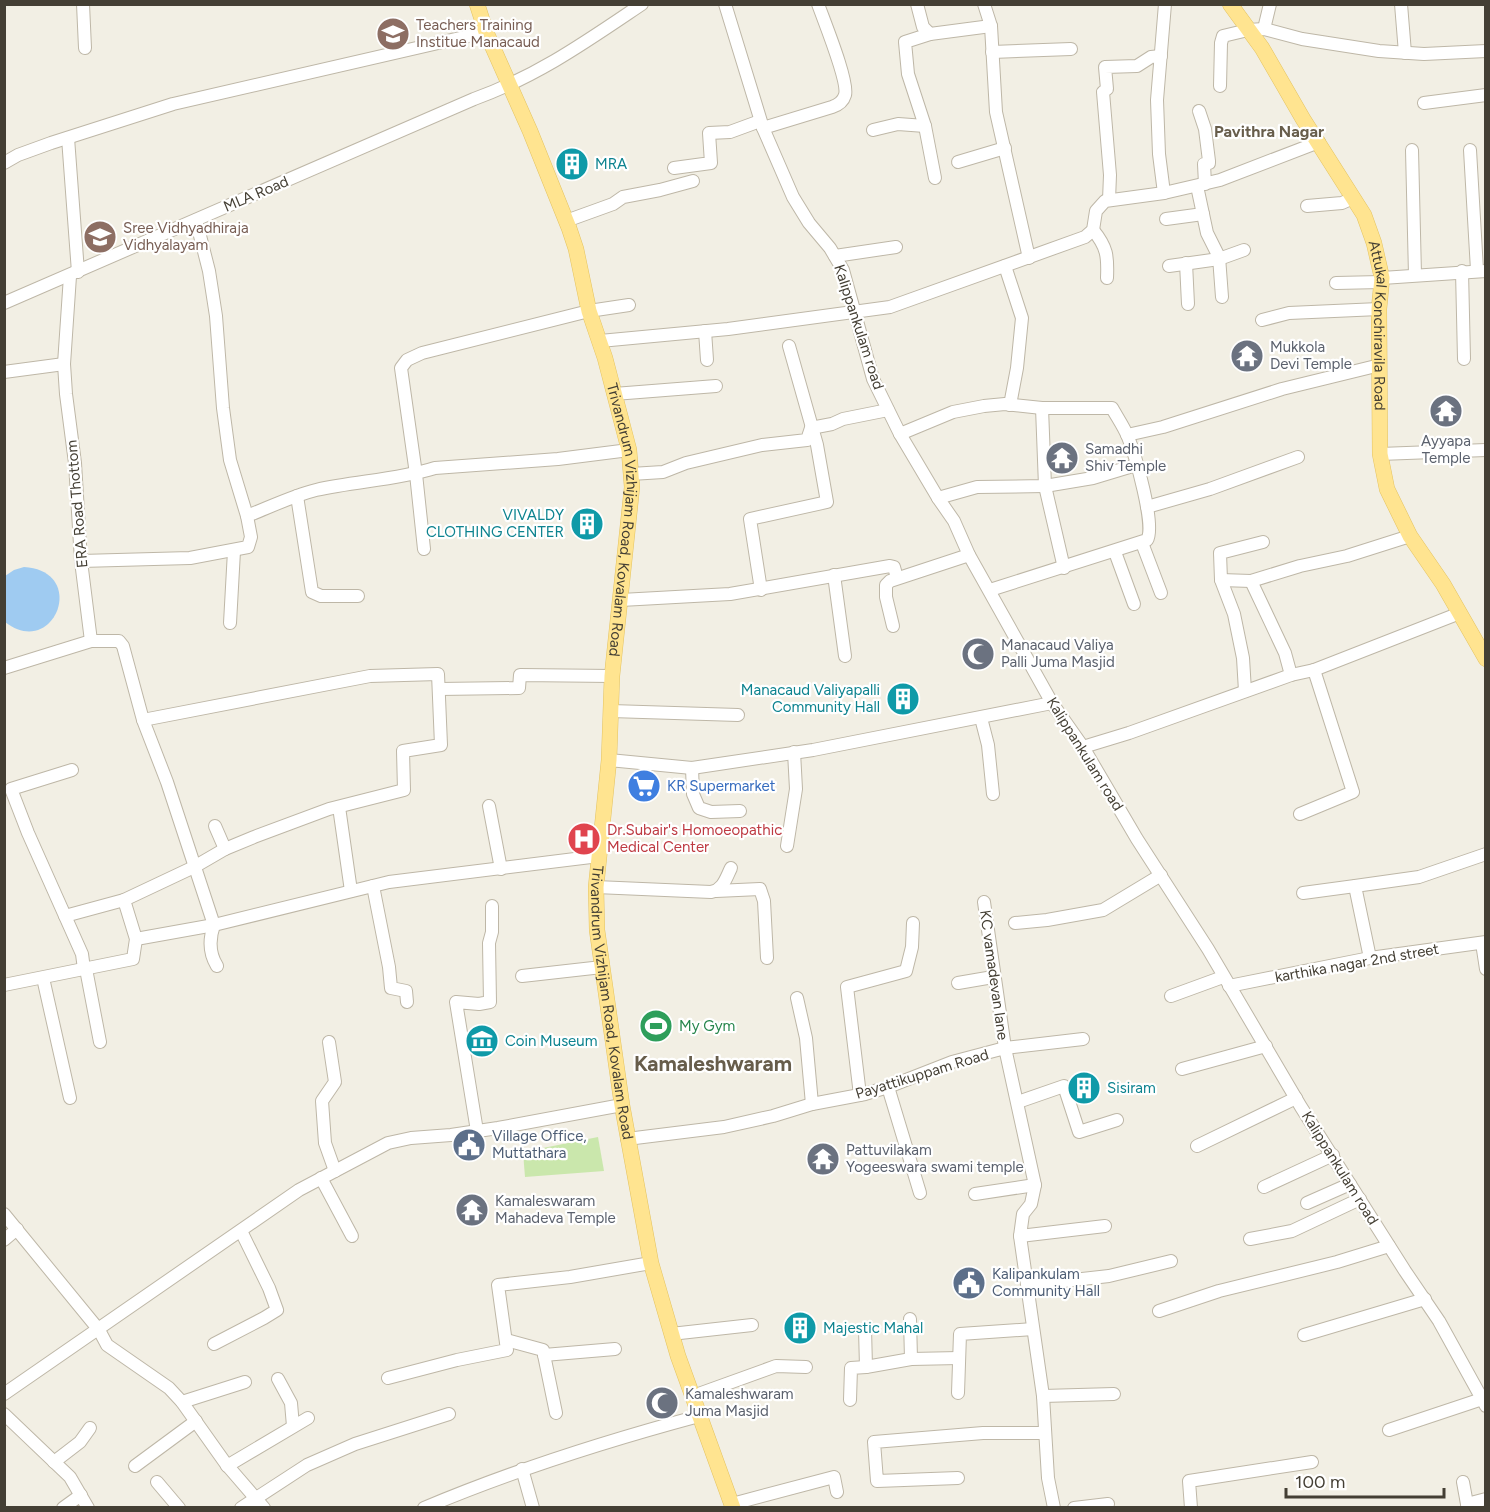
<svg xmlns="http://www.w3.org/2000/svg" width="1490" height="1512" font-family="Figtree,sans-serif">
	<rect width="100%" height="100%" fill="#f2efe4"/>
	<polygon fill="#cae7ac" points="598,1137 604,1171 525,1177 523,1152"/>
	<path fill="#9fcbf1" d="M24,567C89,571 54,660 5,622V576L14,570Z"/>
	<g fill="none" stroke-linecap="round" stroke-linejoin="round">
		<defs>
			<g id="minor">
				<polyline points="83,4 85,48"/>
				<polyline points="725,4 763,128 793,197 809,223 830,248 843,270 873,379 900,434 938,498 954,521 969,555 1052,703 1083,747 1137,839 1208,949 1301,1107 1405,1271 1439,1321 1486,1406"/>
				<polyline points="917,4 923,27 930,34 991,26"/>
				<polyline points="984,4 991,26 996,112 1029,258"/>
				<polyline points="1401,4 1405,53"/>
				<polyline points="1264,29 1270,4"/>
				<polyline points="930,34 905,42 908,74 925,126 935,178"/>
				<polyline points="992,52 1071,49"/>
				<polyline points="1220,86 1221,43 1223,36 1248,30 1264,29 1302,39 1379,51 1424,54 1486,51"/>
				<polyline points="1424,103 1486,95"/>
				<polyline points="1199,111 1205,129 1209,161 1209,163 1204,164 1205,184"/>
				<path d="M763,128L832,107C838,105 843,102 845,95C849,82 824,21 818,4"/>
				<polyline points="873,130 898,124 925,126"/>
				<polyline points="68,138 78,272"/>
				<polyline points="1412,150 1415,275"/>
				<polyline points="1470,150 1477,270"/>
				<polyline points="958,162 1005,148"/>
				<polyline points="4,163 18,155 51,143 173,104 486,32"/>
				<polyline points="674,168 711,163 709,133 730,132 760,121"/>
				<polyline points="1197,186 1207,233 1219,257 1222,297"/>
				<polyline points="1164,193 1159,154 1157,100 1165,4"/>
				<polyline points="1109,200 1110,175 1103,92 1107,89 1105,67 1137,66 1151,57 1161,56"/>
				<polyline points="1307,206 1342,203 1353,198"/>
				<polyline points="1166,219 1203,214"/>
				<polyline points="196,220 209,271 216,316 223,408 230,460 247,516"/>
				<polyline points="566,221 613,204 623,197 660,190 693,181"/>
				<path d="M1093,230C1107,247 1108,256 1107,278"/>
				<polyline points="835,256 896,247"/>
				<polyline points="1186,263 1188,304"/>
				<polyline points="1005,266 1022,318 1017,368 1010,405"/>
				<polyline points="1169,266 1219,259 1244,250"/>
				<polyline points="1462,271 1464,359"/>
				<polyline points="1382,278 1486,271"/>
				<polyline points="1336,283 1381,282"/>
				<path d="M4,303L474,99C538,76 587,41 642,4"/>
				<polyline points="1262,320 1289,313 1379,309"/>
				<polyline points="705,331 707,360"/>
				<polyline points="600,341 728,329 890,307 1085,237 1093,230 1096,211 1105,201 1164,193 1220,180 1319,142"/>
				<polyline points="4,372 64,364"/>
				<polyline points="614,394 716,386"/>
				<polyline points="1042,408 1045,486 1064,568"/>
				<path d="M900,434L953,412L984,406L1005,404L1042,408H1112C1117,417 1124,427 1128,437C1135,454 1156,526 1147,540L990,590"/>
				<polyline points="1127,435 1163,427 1282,389 1380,365"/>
				<polyline points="1380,454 1486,450"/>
				<polyline points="631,474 663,472 686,463 762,445 807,440 811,428 832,424 843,419 888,410"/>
				<polyline points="297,496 312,592 321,596 358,596"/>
				<polyline points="938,498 977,487 1045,486 1093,478 1136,465"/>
				<polyline points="1147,507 1210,489 1298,457"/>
				<polyline points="1142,543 1161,593"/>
				<polyline points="424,549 416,474 401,368 407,360 422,353 589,311 629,305"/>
				<polyline points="1115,552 1134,604"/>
				<path d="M81,561L190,558L248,547L251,537L247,516C270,507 292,496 316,490C356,481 396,480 435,468L558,459L629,450"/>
				<polyline points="834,575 845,656"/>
				<polyline points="1221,580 1251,581"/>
				<polyline points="761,590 750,519 827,502 817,445 789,346"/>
				<polyline points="621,600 730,594 890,566 894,567 897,578"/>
				<polyline points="230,623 234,551"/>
				<polyline points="893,626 886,597 886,585 890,581 969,555"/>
				<path d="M91,641H119L123,646L143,720L167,782L214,925C209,939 209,953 217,966"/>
				<polyline points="4,668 91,641 81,561 75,463 66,394 64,364 70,276"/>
				<polyline points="1291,675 1285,653 1251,581 1300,566 1347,556 1410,536"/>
				<polyline points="439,689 519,688 520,675 612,676"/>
				<polyline points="1245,691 1243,658 1234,614 1221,580 1220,553 1263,542"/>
				<polyline points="611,711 738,715"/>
				<polyline points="981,718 988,745 993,794"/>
				<polyline points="1083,747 1129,733 1291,675 1314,670 1460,613"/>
				<polyline points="609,760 692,768 813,750 1052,703"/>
				<polyline points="692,768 693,794 699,808 711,812 740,811"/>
				<polyline points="72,770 11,789 28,833 82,954 84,969"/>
				<polyline points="489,806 501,869"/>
				<polyline points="339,807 351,891"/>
				<polyline points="1300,814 1353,792 1314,670"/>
				<polyline points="215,826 225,849"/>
				<polyline points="787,846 796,789 794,752"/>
				<polyline points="373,886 389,967 391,988 406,991 407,1002"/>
				<path d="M596,887L711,892C723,890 726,878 731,868"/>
				<polyline points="716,891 760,889 764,901 767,958"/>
				<polyline points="1303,893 1355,886"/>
				<polyline points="984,902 1005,1048 1083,1039"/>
				<polyline points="65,916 124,900"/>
				<polyline points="1015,923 1047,920 1103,910 1161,875"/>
				<polyline points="136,939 214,925 389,882 599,856"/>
				<polyline points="1482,943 1486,969"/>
				<polyline points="1370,958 1355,886 1419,877 1486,854"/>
				<polyline points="86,969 100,1042"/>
				<polyline points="522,976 602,967"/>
				<polyline points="43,978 70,1098"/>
				<polyline points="958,983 993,977"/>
				<polyline points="4,985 133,959 136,939 124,900 194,867 225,849 254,837 329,809 404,790 403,751 441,745 438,674 370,676 143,720"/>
				<polyline points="1229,986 1370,958 1486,942"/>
				<polyline points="1171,996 1223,977"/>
				<polyline points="797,998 806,1038 812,1104"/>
				<polyline points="329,1042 335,1082 322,1101 325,1143 335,1171"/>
				<polyline points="1182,1069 1266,1046"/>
				<polyline points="888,1087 920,1193"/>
				<polyline points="860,1095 847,987 906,971 912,947 913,923"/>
				<polyline points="1018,1102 1064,1086 1079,1132 1117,1120"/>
				<polyline points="477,1131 456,1002 479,1004 490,1002 489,943 492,932 492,906"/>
				<polyline points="627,1139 724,1127 773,1116 812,1104 865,1094 888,1087 952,1062 1005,1048 1035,1185 1031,1204 1023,1214 1020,1236 1043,1396 1048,1478 1054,1508"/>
				<polyline points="1197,1146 1296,1098"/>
				<polyline points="321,1178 352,1236"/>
				<polyline points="1264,1187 1333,1155"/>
				<polyline points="975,1194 1035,1185"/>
				<polyline points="1307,1203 1350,1184"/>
				<polyline points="4,1214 99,1330 107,1345 169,1388 182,1402 226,1464 264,1508"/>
				<polyline points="1020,1236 1105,1226"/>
				<polyline points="1250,1239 1292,1231 1360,1199"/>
				<polyline points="4,1240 17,1229"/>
				<polyline points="1028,1285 1109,1276 1171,1261"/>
				<polyline points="1159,1311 1219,1291 1337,1262 1389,1246"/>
				<polyline points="910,1319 911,1359"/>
				<polyline points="865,1329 866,1367"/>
				<polyline points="671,1334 752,1325"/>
				<polyline points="1304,1335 1425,1299"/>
				<polyline points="506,1340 543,1350 556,1413"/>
				<polyline points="214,1344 264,1318 277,1310 269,1288 241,1231"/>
				<polyline points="544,1355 615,1349"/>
				<polyline points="388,1378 457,1360 507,1350 498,1285 570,1277 651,1263"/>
				<polyline points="278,1379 291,1403 293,1426"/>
				<polyline points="958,1393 960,1334 1033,1329"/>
				<polyline points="4,1394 299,1190 388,1143 411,1138 451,1135 498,1128 622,1105"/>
				<polyline points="693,1396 776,1366 806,1367"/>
				<polyline points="1043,1396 1114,1394"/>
				<polyline points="850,1400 851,1368 866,1367 911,1359 959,1358"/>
				<polyline points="182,1402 245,1382"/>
				<polyline points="4,1414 70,1477 88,1508"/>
				<polyline points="1389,1430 1482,1399"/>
				<polyline points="54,1462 80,1442 90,1428"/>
				<polyline points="135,1466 196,1421"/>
				<polyline points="227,1466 308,1418"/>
				<polyline points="522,1469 533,1508"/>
				<polyline points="958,1478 877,1481 874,1442 983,1433 1045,1433"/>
				<polyline points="157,1482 179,1508"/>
				<polyline points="1463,1482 1467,1504"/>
				<polyline points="732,1504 834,1477 837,1492"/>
				<polyline points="63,1508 81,1495"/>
				<polyline points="241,1508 307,1465 355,1444 449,1414"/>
				<path d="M424,1508C514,1470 606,1441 699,1416"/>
				<polyline points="1074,1508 1108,1504"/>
				<polyline points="1191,1508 1189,1481 1312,1462"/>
				<polyline points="1468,1508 1467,1504 1486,1499"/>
			</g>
			<g id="major">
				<path id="s1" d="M477,4L486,32L530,131L569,228L576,249L589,311L605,358L629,450L632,487L612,676L609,760L596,887L597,930L622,1105L651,1263L678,1356L733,1508"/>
				<path id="s2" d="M1230,4L1262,48L1303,119L1364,215L1374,243L1382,278L1379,309L1380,454L1387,489L1410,536L1443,584L1486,659"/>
			</g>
		</defs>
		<use href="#minor" stroke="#beb7a7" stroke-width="14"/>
		<use href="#major" stroke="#e4c360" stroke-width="16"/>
		<use href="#minor" stroke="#fff" stroke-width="12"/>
		<use href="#major" stroke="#ffe490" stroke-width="15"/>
	</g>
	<defs>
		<symbol id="school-disc" viewBox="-11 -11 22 22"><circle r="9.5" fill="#8d6e63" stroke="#fff"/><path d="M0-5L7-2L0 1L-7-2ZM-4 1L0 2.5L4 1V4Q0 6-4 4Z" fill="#fff"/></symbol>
		<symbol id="building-disc" viewBox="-11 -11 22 22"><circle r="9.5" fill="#0f9aa8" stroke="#fff"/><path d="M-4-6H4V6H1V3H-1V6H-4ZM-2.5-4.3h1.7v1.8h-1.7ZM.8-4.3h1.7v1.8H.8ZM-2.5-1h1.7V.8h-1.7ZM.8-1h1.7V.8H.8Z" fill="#fff"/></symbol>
		<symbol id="temple-disc" viewBox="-11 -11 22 22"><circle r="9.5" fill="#6b7280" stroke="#fff"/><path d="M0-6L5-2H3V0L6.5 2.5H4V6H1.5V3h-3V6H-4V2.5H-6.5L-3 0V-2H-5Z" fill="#fff"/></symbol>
		<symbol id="mosque-disc" viewBox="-11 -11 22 22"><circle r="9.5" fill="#6b7280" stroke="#fff"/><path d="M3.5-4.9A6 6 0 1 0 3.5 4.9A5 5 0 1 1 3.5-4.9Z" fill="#fff"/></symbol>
		<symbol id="supermarket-disc" viewBox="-11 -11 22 22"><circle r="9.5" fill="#3f7fe0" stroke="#fff"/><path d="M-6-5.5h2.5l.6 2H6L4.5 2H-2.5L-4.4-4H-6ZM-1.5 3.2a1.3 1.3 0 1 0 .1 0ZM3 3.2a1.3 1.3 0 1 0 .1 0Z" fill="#fff"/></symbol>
		<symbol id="hospital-disc" viewBox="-11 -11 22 22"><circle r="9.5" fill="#e0444e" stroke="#fff"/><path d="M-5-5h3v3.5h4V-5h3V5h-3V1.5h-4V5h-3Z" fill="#fff"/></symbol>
		<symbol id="stadium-disc" viewBox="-11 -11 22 22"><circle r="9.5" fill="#2e9e5b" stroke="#fff"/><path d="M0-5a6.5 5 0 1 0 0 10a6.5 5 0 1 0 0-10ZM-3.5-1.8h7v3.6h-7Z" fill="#fff"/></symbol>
		<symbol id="museum-disc" viewBox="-11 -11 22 22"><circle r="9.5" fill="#0f9aa8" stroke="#fff"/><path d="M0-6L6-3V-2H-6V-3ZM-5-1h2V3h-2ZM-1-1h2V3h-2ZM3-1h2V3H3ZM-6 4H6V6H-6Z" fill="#fff"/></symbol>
		<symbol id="civic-disc" viewBox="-11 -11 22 22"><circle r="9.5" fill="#5c6f8a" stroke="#fff"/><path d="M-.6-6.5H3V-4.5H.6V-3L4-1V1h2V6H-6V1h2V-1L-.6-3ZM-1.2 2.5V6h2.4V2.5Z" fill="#fff"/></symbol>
	</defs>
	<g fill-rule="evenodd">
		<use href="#school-disc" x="374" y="15" width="38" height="38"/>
		<use href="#building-disc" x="553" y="145" width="38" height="38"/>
		<use href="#school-disc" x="81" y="218" width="38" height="38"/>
		<use href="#temple-disc" x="1228" y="337" width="38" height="38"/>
		<use href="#temple-disc" x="1427" y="392" width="38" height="38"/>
		<use href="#temple-disc" x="1043" y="439" width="38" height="38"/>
		<use href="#building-disc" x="568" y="505" width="38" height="38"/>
		<use href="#mosque-disc" x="959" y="635" width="38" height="38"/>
		<use href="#building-disc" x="884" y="680" width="38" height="38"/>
		<use href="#supermarket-disc" x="625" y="767" width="38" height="38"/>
		<use href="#hospital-disc" x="565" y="820" width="38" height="38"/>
		<use href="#stadium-disc" x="637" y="1007" width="38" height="38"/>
		<use href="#museum-disc" x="463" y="1022" width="38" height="38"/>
		<use href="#building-disc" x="1065" y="1069" width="38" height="38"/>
		<use href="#civic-disc" x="450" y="1126" width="38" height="38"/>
		<use href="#temple-disc" x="804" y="1140" width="38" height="38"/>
		<use href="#temple-disc" x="453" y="1191" width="38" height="38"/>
		<use href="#civic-disc" x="950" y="1264" width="38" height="38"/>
		<use href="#building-disc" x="781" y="1309" width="38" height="38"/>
		<use href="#mosque-disc" x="643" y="1384" width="38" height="38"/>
	</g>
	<g text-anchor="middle" stroke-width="4.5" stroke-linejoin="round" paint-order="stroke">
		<g font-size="15" fill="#785e54" stroke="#fff" text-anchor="start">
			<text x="416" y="30">Teachers Training<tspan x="416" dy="17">Institue Manacaud</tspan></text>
			<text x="123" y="233">Sree Vidhyadhiraja<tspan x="123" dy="17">Vidhyalayam</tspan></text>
		</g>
		<g font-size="15" fill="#0d838f" stroke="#fff" text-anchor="start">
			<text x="595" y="169">MRA</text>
			<text x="564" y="520" text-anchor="end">VIVALDY<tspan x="564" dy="17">CLOTHING CENTER</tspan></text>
			<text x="880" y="695" text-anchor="end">Manacaud Valiyapalli<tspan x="880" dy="17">Community Hall</tspan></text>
			<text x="505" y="1046">Coin Museum</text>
			<text x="1107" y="1093">Sisiram</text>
			<text x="823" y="1333">Majestic Mahal</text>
		</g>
		<g font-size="15" fill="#443f34" stroke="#fff">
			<text transform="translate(256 194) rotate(-23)" y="5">MLA Road</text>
			<text dy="5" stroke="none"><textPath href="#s2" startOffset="363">Attukal Konchiravila Road</textPath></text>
			<text transform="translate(859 327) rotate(72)" y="5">Kalippankulam road</text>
			<text transform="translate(77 504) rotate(-95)" y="5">ERA Road Thottom</text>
			<text dy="5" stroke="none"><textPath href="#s1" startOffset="542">Trivandrum Vizhijam Road, Kovalam Road</textPath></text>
			<text transform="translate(1085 754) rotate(58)" y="5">Kalippankulam road</text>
			<text transform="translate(1357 963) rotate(-10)" y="5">karthika nagar 2nd street</text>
			<text transform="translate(994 975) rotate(82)" y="5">KC vamadevan lane</text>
			<text dy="5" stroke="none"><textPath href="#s1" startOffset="1028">Trivandrum Vizhijam Road, Kovalam Road</textPath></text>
			<text transform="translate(922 1074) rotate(-17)" y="5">Payattikuppam Road</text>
			<text transform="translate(1340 1168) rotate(58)" y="5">Kalippankulam road</text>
		</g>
		<g font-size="15" fill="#5b616d" stroke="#fff" text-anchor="start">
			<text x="1270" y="352">Mukkola<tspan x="1270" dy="17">Devi Temple</tspan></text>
			<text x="1446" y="446" text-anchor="middle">Ayyapa<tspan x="1446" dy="17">Temple</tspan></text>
			<text x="1085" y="454">Samadhi<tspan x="1085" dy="17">Shiv Temple</tspan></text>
			<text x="1001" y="650">Manacaud Valiya<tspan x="1001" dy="17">Palli Juma Masjid</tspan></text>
			<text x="846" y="1155">Pattuvilakam<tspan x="846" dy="17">Yogeeswara swami temple</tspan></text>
			<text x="495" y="1206">Kamaleswaram<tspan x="495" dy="17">Mahadeva Temple</tspan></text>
			<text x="685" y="1399">Kamaleshwaram<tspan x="685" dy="17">Juma Masjid</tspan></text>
		</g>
		<g font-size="15" fill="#366cbe" stroke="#fff" text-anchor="start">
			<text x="667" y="791">KR Supermarket</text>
		</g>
		<g font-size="15" fill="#be3a42" stroke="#fff" text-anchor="start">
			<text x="607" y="835">Dr.Subair's Homoeopathic<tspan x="607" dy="17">Medical Center</tspan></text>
		</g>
		<g font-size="15" fill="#27864d" stroke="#fff" text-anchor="start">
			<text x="679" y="1031">My Gym</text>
		</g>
		<g font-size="15" fill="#4e5e75" stroke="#fff" text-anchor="start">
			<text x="492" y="1141">Village Office,<tspan x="492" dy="17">Muttathara</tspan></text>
			<text x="992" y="1279">Kalipankulam<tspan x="992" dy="17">Community Hall</tspan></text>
		</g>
		<g font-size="16" font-weight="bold" fill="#675d4b" stroke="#fff">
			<text x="1269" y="137">Pavithra Nagar</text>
		</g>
		<g font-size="21" font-weight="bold" fill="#675d4b" stroke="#fff">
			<text x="713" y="1071">Kamaleshwaram</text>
		</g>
	</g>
	<rect width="1490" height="1512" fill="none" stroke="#443f34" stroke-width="12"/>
	<path d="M1286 1488v9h158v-9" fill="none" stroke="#443f34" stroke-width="3"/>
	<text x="1295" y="1488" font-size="18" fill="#443f34" stroke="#ffffff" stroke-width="4.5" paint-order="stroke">100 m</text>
</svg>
